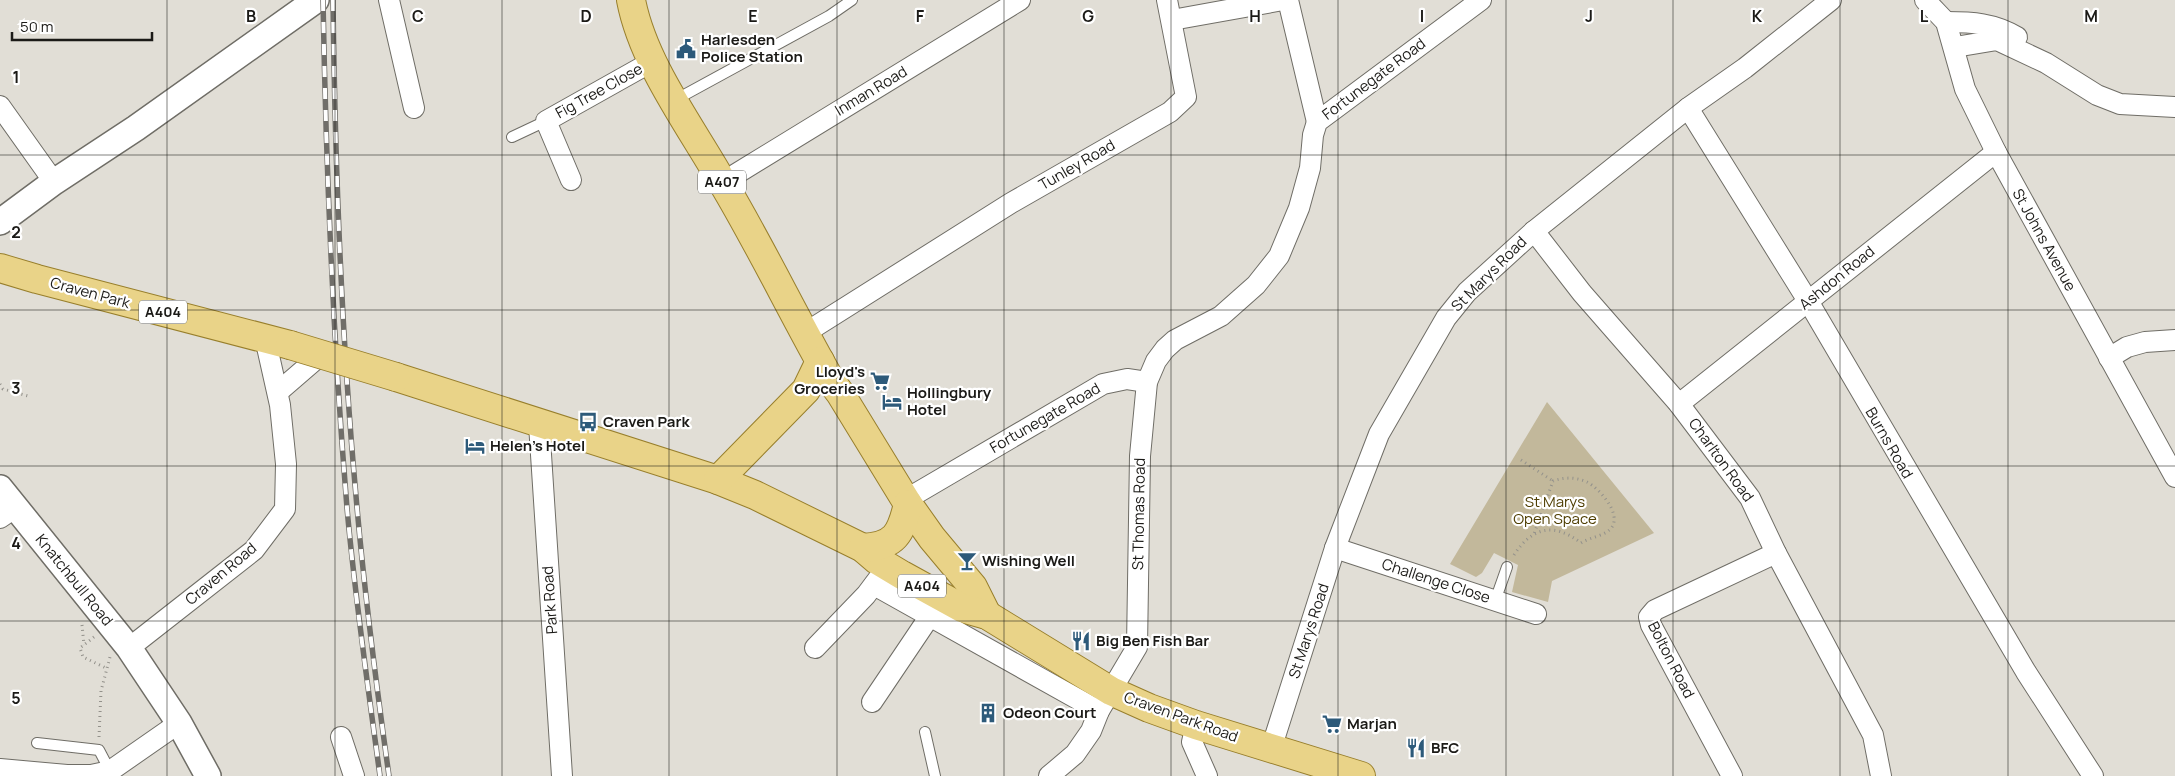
<svg xmlns="http://www.w3.org/2000/svg" width="2175" height="776" font-family="Manrope,sans-serif">
	<rect width="100%" height="100%" fill="#e1ded6"/>
	<polygon fill="#c2b89b" points="1547,402 1654,533 1552,581 1548,602 1512,592 1518,565 1494,553 1482,573 1476,577 1450,564"/>
	<g fill="none" stroke-linecap="round" stroke-linejoin="round">
		<defs>
			<g id="service">
				<polyline points="675,100 829,16 852,0"/>
				<polyline points="512,137 546,121"/>
				<polyline points="1495,601 1507,567"/>
				<polyline points="925,732 935,776"/>
				<polyline points="37,743 99,750 110,771"/>
			</g>
			<g id="minor">
				<polyline points="389,0 414,108"/>
				<polyline points="1288,0 1317,122"/>
				<polyline points="1925,0 1946,22 1965,89 1996,152 2175,477"/>
				<polyline points="1172,20 1283,0"/>
				<path d="M1946,22C1972,22 1994,23 2017,37"/>
				<polyline points="1955,47 1997,40 2046,63 2097,95 2120,104 2175,107"/>
				<polyline points="0,106 54,182"/>
				<polyline points="1688,108 1808,301 2026,672 2093,776"/>
				<polyline points="571,180 546,121 653,61"/>
				<polyline points="725,185 736,174 1020,0"/>
				<polyline points="1534,231 1582,293 1679,404 1750,498 1776,553 1873,735 1881,776"/>
				<polyline points="805,333 1011,203 1170,112 1186,97 1167,0"/>
				<polyline points="2109,358 2127,347 2145,342 2175,340"/>
				<polyline points="278,392 322,354"/>
				<polyline points="1679,404 1996,152"/>
				<polyline points="539,424 562,776"/>
				<polyline points="908,504 917,493 1103,384 1127,379 1147,382"/>
				<polyline points="0,518 16,507"/>
				<polyline points="1335,548 1536,614"/>
				<polyline points="874,585 1099,711"/>
				<polyline points="129,648 254,550 285,509 286,464 280,405 265,338"/>
				<polyline points="815,648 866,595 881,575"/>
				<polyline points="872,702 936,607"/>
				<polyline points="1196,725 1192,742 1207,776"/>
				<polyline points="341,737 354,776"/>
				<polyline points="1271,749 1335,548 1379,434 1446,318 1467,292 1534,231 1688,108 1745,68 1831,0"/>
				<polyline points="0,769 67,775 91,775 110,771 179,723"/>
				<polyline points="1049,776 1075,754 1091,731 1099,711 1137,647 1140,456 1147,382 1156,361 1165,349 1175,340 1221,316 1256,285 1279,256 1299,208 1310,168 1313,135 1317,122 1481,0"/>
				<polyline points="1732,776 1651,625 1649,617 1655,610 1776,553"/>
			</g>
			<g id="tertiary">
				<polyline points="0,222 54,182 136,128 316,0"/>
				<polyline points="0,488 129,648 179,723 208,776"/>
			</g>
			<g id="primary">
				<path d="M631,0C643,64 692,128 724,185C762,249 794,316 831,381L840,393L908,504L932,538L973,587L987,615"/>
				<polyline points="0,268 37,279 290,345"/>
				<polyline points="396,377 718,480 755,495 863,548 877,560 902,575 962,608 987,615 1111,691 1149,708 1196,725 1361,776"/>
				<polyline points="718,480 806,390 820,361"/>
				<path d="M863,548C895,546 901,534 908,504"/>
			</g>
		</defs>
		<use href="#service" stroke="#6f6d66" stroke-width="12"/>
		<use href="#minor" stroke="#6f6d66" stroke-width="22"/>
		<use href="#tertiary" stroke="#6f6d66" stroke-width="28"/>
		<use href="#primary" stroke="#987f2c" stroke-width="30"/>
		<g stroke="#93918b" stroke-width="3" stroke-dasharray="1 4" stroke-linecap="butt">
			<polyline points="0,384 3,389 28,396"/>
			<polyline points="1521,460 1553,481"/>
			<path d="M1514,555C1532,527 1554,522 1581,543C1590,537 1606,536 1612,527C1621,513 1600,489 1587,482C1576,477 1564,477 1553,481L1534,534"/>
			<polyline points="82,625 84,645"/>
			<polyline points="94,637 80,648 83,657 106,668"/>
			<polyline points="99,737 101,691 110,657"/>
		</g>
		<use href="#service" stroke="#fff" stroke-width="10"/>
		<use href="#minor" stroke="#fff" stroke-width="20"/>
		<use href="#tertiary" stroke="#fff" stroke-width="25"/>
		<use href="#primary" stroke="#e9d388" stroke-width="28"/>
		<defs>
			<g id="rail">
				<path d="M323,0C326,169 333,339 347,508C355,598 368,687 380,776"/>
				<path d="M333,0C335,166 341,331 356,496C364,590 376,683 389,776"/>
			</g>
		</defs>
		<use href="#rail" stroke="#706e69" stroke-width="5.5"/>
		<use href="#rail" stroke="#fff" stroke-width="4" stroke-dasharray="11" stroke-linecap="butt"/>
		<defs>
			<polyline id="primary-bridge" points="290,345 396,377"/>
		</defs>
		<use href="#primary-bridge" stroke="#987f2c" stroke-width="30" stroke-linecap="butt"/>
		<use href="#primary-bridge" stroke="#e9d388" stroke-width="28"/>
	</g>
	<path fill="none" stroke="#1b1a17" stroke-width="1" stroke-opacity="0.55" d="M167,0V776M335,0V776M502,0V776M669,0V776M837,0V776M1004,0V776M1171,0V776M1338,0V776M1506,0V776M1673,0V776M1840,0V776M2008,0V776M0,155H2175M0,310H2175M0,466H2175M0,621H2175"/>
	<defs>
		<symbol id="civic-bare" viewBox="-9 -9 18 18"><path d="M-.6-6.5H3V-4.5H.6V-3L4-1V1h2V6H-6V1h2V-1L-.6-3ZM-1.2 2.5V6h2.4V2.5Z" fill="#2d5a7a" stroke="#fff" stroke-width="2.5" paint-order="stroke"/></symbol>
		<symbol id="supermarket-bare" viewBox="-9 -9 18 18"><path d="M-6-5.5h2.5l.6 2H6L4.5 2H-2.5L-4.4-4H-6ZM-1.5 3.2a1.3 1.3 0 1 0 .1 0ZM3 3.2a1.3 1.3 0 1 0 .1 0Z" fill="#2d5a7a" stroke="#fff" stroke-width="2.5" paint-order="stroke"/></symbol>
		<symbol id="hotel-bare" viewBox="-9 -9 18 18"><path d="M-6-4.5h1.5V1H6V5H4.5V3h-9V5H-6ZM-4 0a1.8 1.8 0 1 1 3.6 0ZM.5 0V-2.5h3Q6-2.5 6 0Z" fill="#2d5a7a" stroke="#fff" stroke-width="2.5" paint-order="stroke"/></symbol>
		<symbol id="bus-bare" viewBox="-9 -9 18 18"><path d="M-5-6H5V4H4V6H2V4H-2V6H-4V4H-5ZM-3.5-4V0h7V-4ZM-3.5 1.2v1.5H-2V1.2ZM2 1.2v1.5H3.5V1.2Z" fill="#2d5a7a" stroke="#fff" stroke-width="2.5" paint-order="stroke"/></symbol>
		<symbol id="bar-bare" viewBox="-9 -9 18 18"><path d="M-6-5H6L.8 .8V4.5H3.5V6h-7V4.5H-.8V.8Z" fill="#2d5a7a" stroke="#fff" stroke-width="2.5" paint-order="stroke"/></symbol>
		<symbol id="restaurant-bare" viewBox="-9 -9 18 18"><path d="M-5-6h1v4h1v-4h1v4h1v-4h1v5L-1.5 .5V6h-2V.5L-5-1ZM5-6V6H3V1.5H1.5Q1.5-4 5-6Z" fill="#2d5a7a" stroke="#fff" stroke-width="2.5" paint-order="stroke"/></symbol>
		<symbol id="building-bare" viewBox="-9 -9 18 18"><path d="M-4-6H4V6H1V3H-1V6H-4ZM-2.5-4.3h1.7v1.8h-1.7ZM.8-4.3h1.7v1.8H.8ZM-2.5-1h1.7V.8h-1.7ZM.8-1h1.7V.8H.8Z" fill="#2d5a7a" stroke="#fff" stroke-width="2.5" paint-order="stroke"/></symbol>
	</defs>
	<g fill-rule="evenodd">
		<use href="#civic-bare" x="672" y="35" width="28" height="28"/>
		<use href="#supermarket-bare" x="866" y="367" width="28" height="28"/>
		<use href="#hotel-bare" x="878" y="388" width="28" height="28"/>
		<use href="#bus-bare" x="574" y="408" width="28" height="28"/>
		<use href="#hotel-bare" x="461" y="432" width="28" height="28"/>
		<use href="#bar-bare" x="953" y="547" width="28" height="28"/>
		<use href="#restaurant-bare" x="1067" y="627" width="28" height="28"/>
		<use href="#building-bare" x="974" y="699" width="28" height="28"/>
		<use href="#supermarket-bare" x="1318" y="710" width="28" height="28"/>
		<use href="#restaurant-bare" x="1402" y="734" width="28" height="28"/>
	</g>
	<g text-anchor="middle" stroke-width="4.5" stroke-linejoin="round" paint-order="stroke">
		<g fill="#fff" stroke="#5f5f5d" stroke-width="1">
			<rect x="698" y="170.5" width="48" height="23" rx="4"/>
			<rect x="139" y="300.5" width="48" height="23" rx="4"/>
			<rect x="898" y="574.5" width="48" height="23" rx="4"/>
		</g>
		<g font-size="14" font-weight="bold" fill="#1b1a17">
			<text x="722" y="187">A407</text>
			<text x="163" y="317">A404</text>
			<text x="922" y="591">A404</text>
		</g>
		<g font-size="15" font-weight="bold" fill="#1b1a17" stroke="#fff" text-anchor="start">
			<text x="701" y="45">Harlesden<tspan x="701" dy="17">Police Station</tspan></text>
			<text x="865" y="377" text-anchor="end">Lloyd's<tspan x="865" dy="17">Groceries</tspan></text>
			<text x="907" y="398">Hollingbury<tspan x="907" dy="17">Hotel</tspan></text>
			<text x="603" y="427">Craven Park</text>
			<text x="490" y="451">Helen's Hotel</text>
			<text x="982" y="566">Wishing Well</text>
			<text x="1096" y="646">Big Ben Fish Bar</text>
			<text x="1003" y="718">Odeon Court</text>
			<text x="1347" y="729">Marjan</text>
			<text x="1431" y="753">BFC</text>
		</g>
		<g font-size="15" fill="#1b1a17" stroke="#fff">
			<text transform="translate(1374 79) rotate(-37)" y="5">Fortunegate Road</text>
			<text transform="translate(599 91) rotate(-29)" y="5">Fig Tree Close</text>
			<text transform="translate(871 91) rotate(-31)" y="5">Inman Road</text>
			<text transform="translate(1077 165) rotate(-30)" y="5">Tunley Road</text>
			<text transform="translate(2044 240) rotate(61)" y="5">St Johns Avenue</text>
			<text transform="translate(1489 274) rotate(-45)" y="5">St Marys Road</text>
			<text transform="translate(1837 278) rotate(-39)" y="5">Ashdon Road</text>
			<text transform="translate(90 293) rotate(15)" y="5">Craven Park</text>
			<text transform="translate(1045 418) rotate(-30)" y="5">Fortunegate Road</text>
			<text transform="translate(1889 443) rotate(60)" y="5">Burns Road</text>
			<text transform="translate(1721 460) rotate(54)" y="5">Charlton Road</text>
			<text transform="translate(1139 514) rotate(-89)" y="5">St Thomas Road</text>
			<text transform="translate(221 574) rotate(-40)" y="5">Craven Road</text>
			<text transform="translate(74 580) rotate(51)" y="5">Knatchbull Road</text>
			<text transform="translate(1436 581) rotate(18)" y="5">Challenge Close</text>
			<text transform="translate(550 600) rotate(-94)" y="5">Park Road</text>
			<text transform="translate(1309 631) rotate(-72)" y="5">St Marys Road</text>
			<text transform="translate(1671 660) rotate(63)" y="5">Bolton Road</text>
			<text transform="translate(1181 717) rotate(20)" y="5">Craven Park Road</text>
		</g>
		<g font-size="15" fill="#4f3e02" stroke="#fff">
			<text x="1555" y="507">St Marys<tspan x="1555" dy="17">Open Space</tspan></text>
		</g>
	</g>
	<g font-size="16" text-anchor="middle" font-weight="bold" fill="#1b1a17" stroke="#fff" stroke-width="4.5" stroke-linejoin="round" paint-order="stroke">
		<text x="251" y="22">B</text>
		<text x="418" y="22">C</text>
		<text x="586" y="22">D</text>
		<text x="753" y="22">E</text>
		<text x="920" y="22">F</text>
		<text x="1088" y="22">G</text>
		<text x="1255" y="22">H</text>
		<text x="1422" y="22">I</text>
		<text x="1589" y="22">J</text>
		<text x="1757" y="22">K</text>
		<text x="1924" y="22">L</text>
		<text x="2091" y="22">M</text>
		<text x="16" y="83">1</text>
		<text x="16" y="238">2</text>
		<text x="16" y="394">3</text>
		<text x="16" y="549">4</text>
		<text x="16" y="704">5</text>
	</g>
	<path d="M12 32v8h140v-8" fill="none" stroke="#1b1a17" stroke-width="2.5"/>
	<text x="20" y="32" font-size="15" fill="#1b1a17" stroke="#ffffff" stroke-width="4" paint-order="stroke">50 m</text>
</svg>
